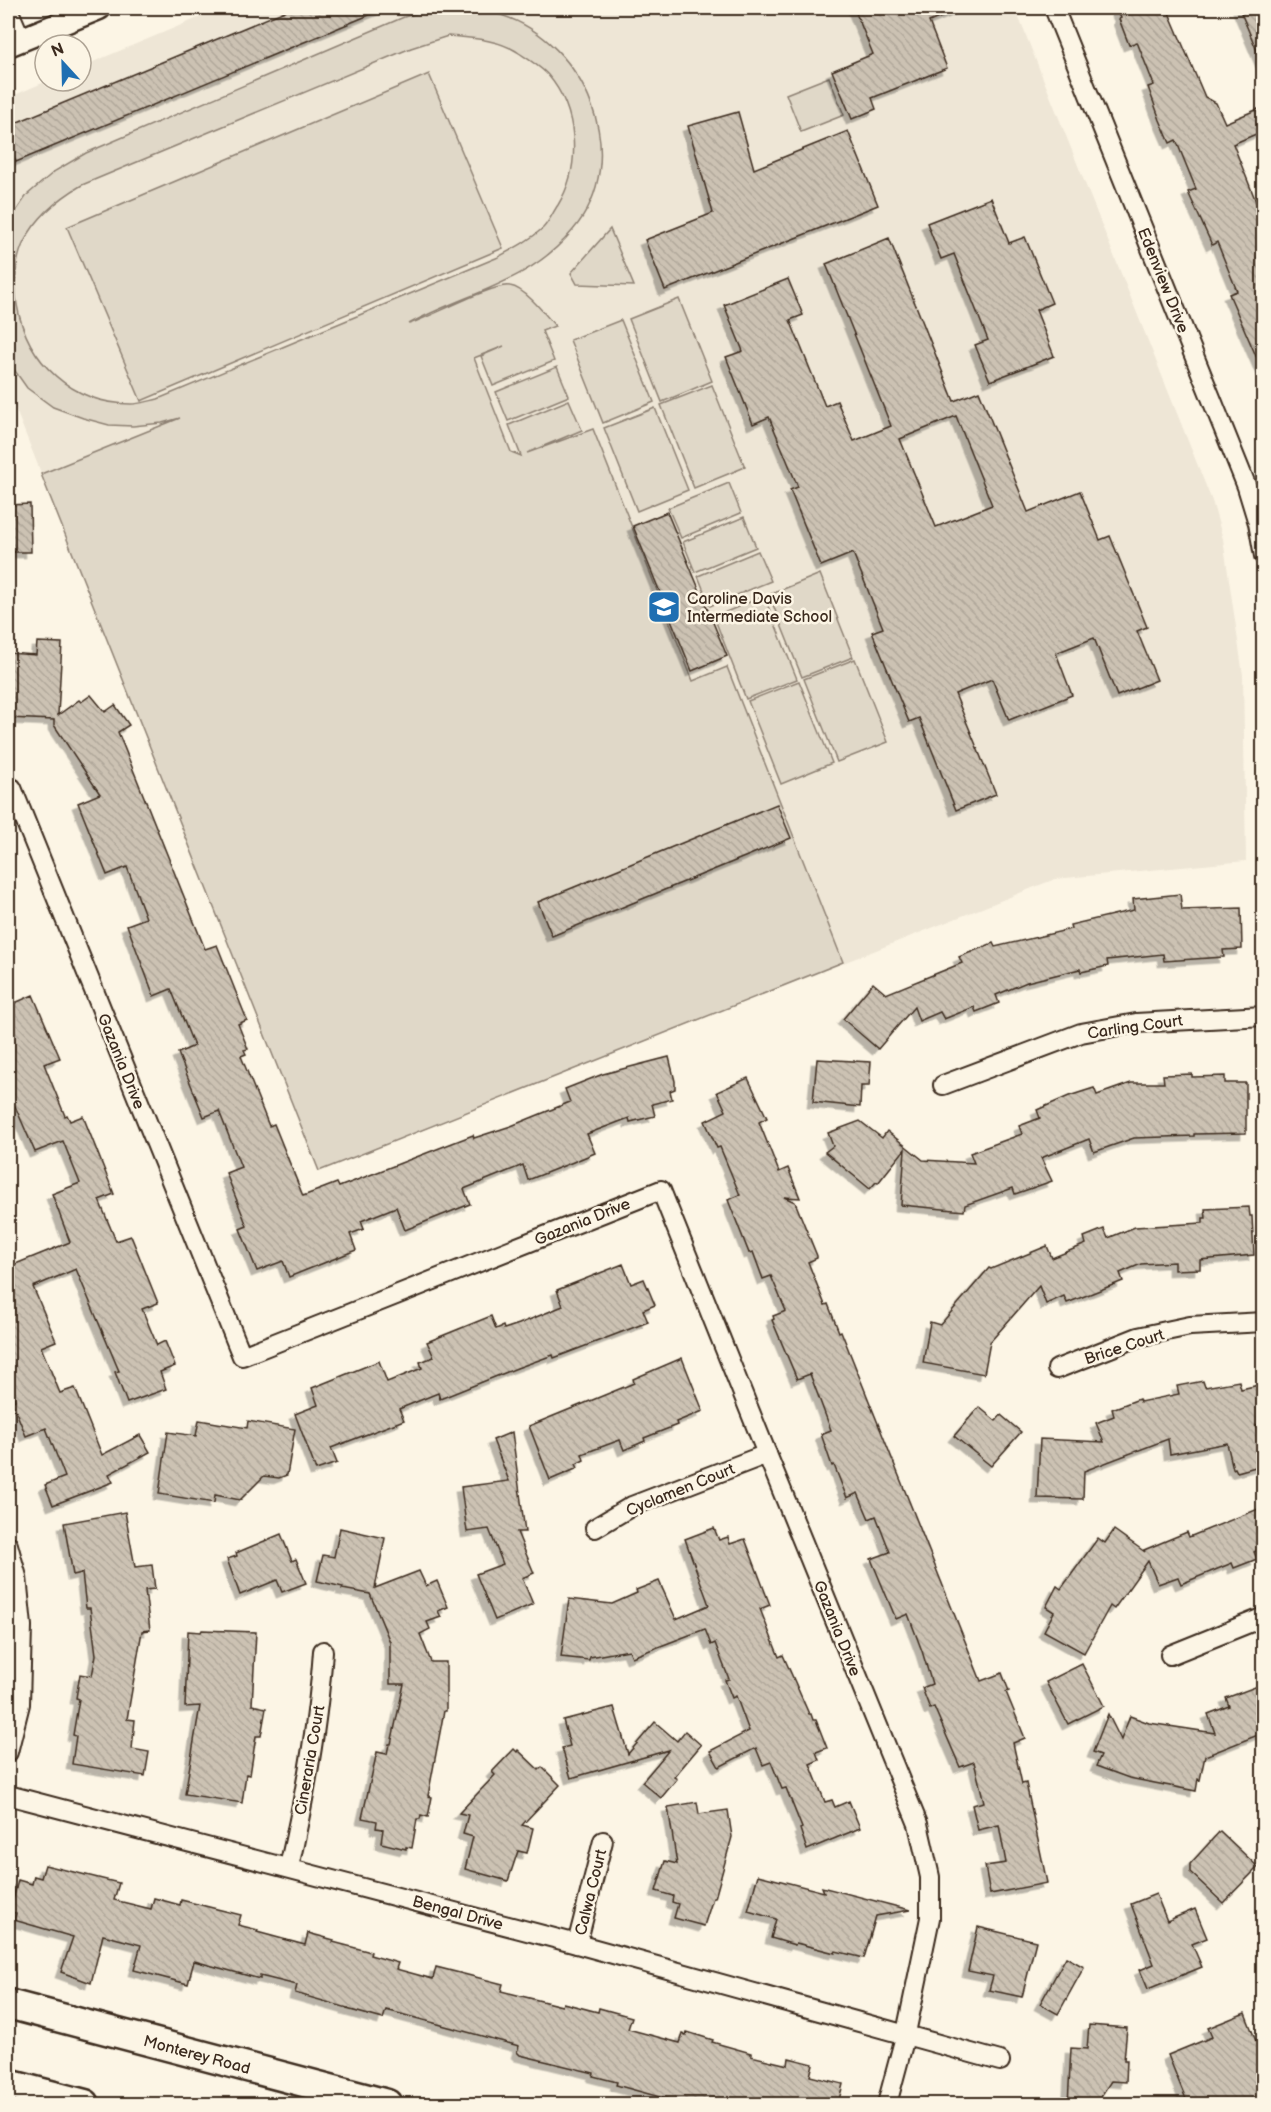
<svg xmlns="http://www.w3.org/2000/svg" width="1271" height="2112" font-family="'Balsamiq Sans',sans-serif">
	<defs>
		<pattern id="building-back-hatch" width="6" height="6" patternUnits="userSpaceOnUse" patternTransform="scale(1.5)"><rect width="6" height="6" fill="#ccc2b3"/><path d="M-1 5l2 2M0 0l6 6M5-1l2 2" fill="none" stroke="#b0a79a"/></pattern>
		<filter id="shadow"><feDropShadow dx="-5.5" dy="5.5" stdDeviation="0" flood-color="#0004"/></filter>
	</defs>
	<rect width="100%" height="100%" fill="#fcf5e5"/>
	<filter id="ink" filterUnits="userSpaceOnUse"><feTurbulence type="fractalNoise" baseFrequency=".0167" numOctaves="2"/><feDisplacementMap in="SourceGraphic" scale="12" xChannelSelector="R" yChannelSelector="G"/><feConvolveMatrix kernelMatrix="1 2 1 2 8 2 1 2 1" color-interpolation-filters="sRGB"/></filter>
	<g filter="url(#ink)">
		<polygon fill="#eee6d6" points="222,8 1015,8 1212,501 1223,539 1243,675 1246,861 1055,879 319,1171 8,390 8,98 47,81 81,81 81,67"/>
		<g fill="#e0d8c8" stroke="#8e8173" stroke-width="1.5" fill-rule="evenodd">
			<path d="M428,10C452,10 478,8 501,15C586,42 634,158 573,230C529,284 467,292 409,324C429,318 493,283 510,286C525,288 545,314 555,326L542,331L554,361L493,386L481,356L504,346L474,358L511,452L521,456L509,425L569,400L582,430L527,453L593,429L693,681L727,667L843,962L319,1171L41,474L180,418L162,423L133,426L109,425L83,418L53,407L27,388L8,361V223L27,195L55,171L86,153L404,17ZM448,36C471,38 499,39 519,53C528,59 541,67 548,75C578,110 582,166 558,205C553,212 549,222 543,228C529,241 513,249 496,258L158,399C149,401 140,404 131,404C72,404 27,362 17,305C14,285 15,260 24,242C37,216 58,199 82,185L411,48Z"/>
			<polygon points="429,74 503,248 141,401 67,227"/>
			<polygon points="829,77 844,115 801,132 786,94"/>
			<polygon points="610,229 634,286 577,284 571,273"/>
			<polygon points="679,299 712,381 662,402 629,319"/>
			<polygon points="621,320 654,402 603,423 570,340"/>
			<polygon points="557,367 569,396 508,421 496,392"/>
			<polygon points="712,385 745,467 694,488 661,405"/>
			<polygon points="655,408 688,490 637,511 604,428"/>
			<polygon points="729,483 741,513 681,538 668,508"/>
			<polygon points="744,517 756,547 695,572 683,542"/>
			<polygon points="758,551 771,581 710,606 698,576"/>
			<polygon points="820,574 853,657 802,677 769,595"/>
			<polygon points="764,596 797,679 746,699 714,617"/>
			<polygon points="855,659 888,742 837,762 804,679"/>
			<polygon points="799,681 832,763 781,784 748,701"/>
		</g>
		<g fill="url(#building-back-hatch)" stroke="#3b2a1e" stroke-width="1.5" fill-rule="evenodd" filter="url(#shadow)">
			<polygon points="292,8 386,8 16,162 8,142 8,126"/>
			<polygon points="854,8 963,8 929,22 947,68 872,98 876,109 852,119 832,71 873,54"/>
			<polygon points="1116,8 1167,8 1205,97 1216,103 1225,123 1263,107 1263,131 1233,144 1263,219 1263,372 1229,294 1237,291 1217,242 1212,245 1188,192 1196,189 1176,140 1170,143 1160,120 1148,87 1154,85 1137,42 1129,45 1119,19 1121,18"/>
			<polygon points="1239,8 1263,8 1263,65"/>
			<polygon points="738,112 754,169 848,131 878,205 665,290 645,240 713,213 688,126"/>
			<polygon points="991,198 1009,243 1025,237 1052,303 1036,310 1054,356 990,381 975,345 988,340 954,254 941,259 927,223"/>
			<path d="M889,238L954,401L979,391L1028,512L1080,491L1100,540L1110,536L1147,627L1137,631L1157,680L1117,696L1094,638L1056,653L1072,695L1009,720L992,679L955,694L996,794L956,810L919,718L909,722L872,632L883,628L853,553L821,566L790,490L798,487L769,417L753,424L726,357L743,351L724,305L788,279L803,315L790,320L825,406L837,401L854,441L891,426L826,264ZM956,416L992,505L936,527L900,439Z"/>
			<polygon points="30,504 31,552 8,552 8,505"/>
			<polygon points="667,512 727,656 692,671 633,526"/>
			<polygon points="37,642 62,643 58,715 79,700 81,702 91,695 105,712 115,705 129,725 118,732 205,949 217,945 247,1020 238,1024 248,1049 244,1050 246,1054 241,1056 269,1126 274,1124 303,1196 337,1183 339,1187 473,1135 474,1138 511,1126 570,1102 565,1089 603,1074 669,1057 675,1081 675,1089 670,1091 672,1099 652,1104 655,1116 630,1122 629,1118 587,1134 595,1153 561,1167 528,1180 523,1165 464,1189 470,1204 405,1230 396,1207 361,1221 364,1229 350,1234 356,1250 289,1277 283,1261 257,1271 240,1229 247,1226 226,1173 241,1167 219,1111 204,1117 178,1053 194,1046 171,989 154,996 127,925 146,918 127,867 107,875 78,803 100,794 54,725 54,720 8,718 8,653 36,655"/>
			<polygon points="777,804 791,838 552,936 538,902"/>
			<polygon points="1180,894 1182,910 1241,908 1242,949 1223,950 1224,957 1164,961 1163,954 1107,960 1108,966 1081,972 1080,969 1027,982 996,995 999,1003 976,1012 974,1007 944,1019 940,1012 919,1021 914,1007 878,1049 843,1019 873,983 886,994 962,963 959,957 993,943 995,947 1071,929 1070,925 1134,910 1133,899"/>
			<polygon points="33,995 60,1058 44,1064 65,1116 67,1115 70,1121 83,1116 114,1194 99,1200 116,1241 131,1236 158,1303 142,1309 157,1345 165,1341 175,1366 160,1372 166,1389 127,1403 115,1372 119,1371 76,1269 33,1287 56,1341 41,1347 60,1393 75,1388 102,1455 140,1435 150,1452 109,1474 113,1482 53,1505 45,1485 65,1477 46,1428 26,1436 12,1402 15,1400 8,1381 8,1267 70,1242 52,1194 80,1183 63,1141 35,1152 15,1106 12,1108 8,1097 8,1006"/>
			<polygon points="817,1059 871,1062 869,1086 861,1086 860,1107 813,1102"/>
			<polygon points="1192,1074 1192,1077 1225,1076 1225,1083 1246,1083 1246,1133 1194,1134 1194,1136 1134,1138 1094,1152 1089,1139 1041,1158 1052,1181 1015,1194 1013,1188 965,1205 964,1211 901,1205 905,1149 878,1183 876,1182 870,1189 825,1152 833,1146 828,1133 860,1121 882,1138 887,1131 923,1160 974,1163 970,1153 1022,1134 1019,1126 1040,1118 1037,1110 1069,1096 1094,1088 1097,1095 1131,1083 1164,1083 1163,1075"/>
			<polygon points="748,1078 767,1118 759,1122 779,1172 788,1168 800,1198 784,1197 795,1202 817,1256 817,1258 808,1262 825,1305 828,1304 839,1332 841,1331 981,1681 1002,1673 1009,1691 1006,1692 1025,1738 1013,1743 1022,1784 1026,1783 1047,1883 990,1894 985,1866 1006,1863 999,1825 978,1830 972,1805 984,1802 974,1762 960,1767 934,1707 930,1709 922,1688 932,1684 922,1651 908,1614 896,1619 871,1559 890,1552 876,1516 869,1519 858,1493 847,1498 834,1465 832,1466 821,1434 831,1430 810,1374 797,1379 772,1320 774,1319 773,1316 786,1311 771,1276 763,1279 753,1252 749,1253 728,1200 740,1195 720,1147 717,1148 705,1121 726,1111 717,1092"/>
			<polygon points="1249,1207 1250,1216 1252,1216 1254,1255 1200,1260 1200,1269 1174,1270 1174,1262 1141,1264 1120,1273 1123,1281 1067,1303 1064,1296 1046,1304 1039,1286 990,1342 984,1374 923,1363 930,1322 940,1325 989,1268 991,1269 1047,1246 1052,1258 1086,1244 1084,1237 1104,1229 1108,1238 1135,1227 1203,1223 1203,1218 1206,1218 1205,1209"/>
			<polygon points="623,1264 631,1284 644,1279 655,1305 643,1310 648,1322 554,1358 553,1355 517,1368 440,1399 438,1393 399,1409 404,1420 331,1448 337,1463 316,1470 295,1414 318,1405 312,1388 379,1361 387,1382 422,1368 420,1362 434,1357 427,1342 491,1316 496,1329 503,1326 504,1329 519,1324 563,1306 557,1290"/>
			<polygon points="682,1358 703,1411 676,1422 677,1425 644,1438 645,1441 624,1450 620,1440 582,1454 584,1460 576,1464 578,1468 550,1480 529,1426 634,1383 633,1379"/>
			<polygon points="1203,1381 1205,1387 1239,1381 1241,1389 1263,1384 1263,1423 1256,1425 1263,1455 1263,1465 1237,1472 1235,1468 1233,1469 1227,1443 1170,1454 1168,1439 1084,1471 1083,1499 1037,1498 1040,1439 1104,1442 1096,1423 1114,1416 1112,1409 1139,1399 1140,1402 1179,1394 1177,1386"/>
			<polygon points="979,1407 996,1421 1001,1415 1021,1432 991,1466 954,1436"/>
			<polygon points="199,1420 247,1428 248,1421 295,1429 287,1475 279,1478 264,1476 240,1500 215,1495 214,1503 159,1494 168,1432 196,1436"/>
			<polygon points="512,1432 525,1532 517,1532 534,1573 522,1578 533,1604 495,1620 476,1574 503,1564 489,1529 467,1532 461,1487 509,1481 493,1440"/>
			<polygon points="1263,1507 1263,1548 1254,1552 1257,1559 1234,1568 1232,1563 1181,1584 1178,1577 1158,1584 1148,1561 1114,1609 1110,1606 1084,1653 1044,1631 1054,1612 1046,1607 1057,1586 1061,1589 1098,1538 1105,1543 1114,1530 1145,1552 1144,1550 1187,1532 1189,1537"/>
			<polygon points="125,1512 135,1567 152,1565 155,1589 145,1590 150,1630 142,1631 127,1719 135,1720 132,1749 149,1752 145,1776 72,1764 76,1736 73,1735 79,1699 76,1698 80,1674 92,1676 96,1655 90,1608 86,1608 82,1573 73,1575 64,1523"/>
			<polygon points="340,1528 385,1538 375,1588 419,1571 426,1586 437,1581 448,1607 438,1611 441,1617 427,1622 430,1629 420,1634 431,1662 446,1662 446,1711 444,1711 428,1796 432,1797 428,1817 421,1815 420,1819 417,1819 412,1848 406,1847 406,1849 381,1843 383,1829 376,1828 377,1821 362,1818 377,1752 387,1754 389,1744 391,1744 404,1684 390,1684 390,1642 370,1594 342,1589 343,1587 317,1581 323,1555 334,1557"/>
			<polygon points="714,1528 719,1540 728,1537 730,1544 745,1539 770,1605 760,1609 779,1657 783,1655 809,1714 811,1714 813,1720 816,1720 827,1748 816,1752 819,1760 810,1764 825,1802 832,1800 835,1807 849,1801 860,1828 807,1850 800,1829 802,1828 786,1788 782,1789 771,1762 763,1765 756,1748 719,1767 710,1751 749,1731 736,1696 732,1698 725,1680 729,1679 715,1643 711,1645 705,1629 632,1657 629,1650 590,1657 589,1660 561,1657 569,1599 612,1604 637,1593 636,1590 659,1581 676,1619 709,1605 685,1539"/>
			<polygon points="281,1534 292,1561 296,1559 306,1583 282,1592 277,1580 240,1595 227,1559 237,1556 236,1553"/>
			<polygon points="202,1630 256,1632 252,1705 266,1708 261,1736 256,1736 250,1775 246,1774 242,1803 185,1794 200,1706 185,1707 188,1631 201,1632"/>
			<polygon points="1082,1664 1104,1706 1068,1724 1046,1682"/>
			<polygon points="1263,1684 1263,1733 1205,1756 1200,1780 1198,1779 1196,1791 1129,1778 1096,1766 1101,1755 1093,1752 1108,1714 1121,1740 1130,1716 1149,1723 1215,1733 1208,1714 1229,1706 1226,1698"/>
			<polygon points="614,1707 628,1754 655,1722 677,1741 685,1731 701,1745 674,1777 677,1779 661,1798 642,1782 669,1750 571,1778 562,1748 570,1746 563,1720"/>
			<polygon points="514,1749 517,1752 518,1750 539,1770 542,1767 560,1785 522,1825 533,1828 527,1853 518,1851 508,1881 465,1869 473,1837 463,1834 468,1815 459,1813 495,1775 492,1772"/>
			<polygon points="697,1802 699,1814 728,1810 732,1837 715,1898 713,1898 704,1926 674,1918 678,1904 672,1902 673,1896 656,1891 665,1861 677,1864 668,1807"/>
			<polygon points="1220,1831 1258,1867 1223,1903 1190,1872 1190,1864"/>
			<polygon points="45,1865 119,1883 114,1900 151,1909 154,1898 180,1905 181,1900 241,1915 238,1925 258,1930 257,1932 305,1945 308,1933 334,1940 333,1942 371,1952 370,1955 398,1963 396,1969 433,1979 436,1967 503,1984 501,1991 562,2006 563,2003 598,2012 599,2008 632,2017 628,2029 680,2043 683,2034 686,2035 687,2032 713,2040 712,2042 751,2053 751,2056 788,2065 789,2058 813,2064 810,2076 843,2084 838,2104 685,2104 616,2085 617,2082 593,2076 594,2073 520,2055 517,2052 519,2046 386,2010 383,2019 347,2009 348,2008 295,1993 297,1985 260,1976 260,1979 194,1961 188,1984 134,1970 141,1945 103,1935 91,1983 61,1972 73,1937 14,1920 16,1913 10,1912 18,1880 32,1884 34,1876 41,1878"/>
			<polygon points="758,1875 824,1892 822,1887 910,1910 876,1916 864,1958 836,1951 835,1953 796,1943 795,1945 771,1938 776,1919 748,1911"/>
			<polygon points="1156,1894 1167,1921 1195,1909 1207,1938 1192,1944 1202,1967 1148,1989 1140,1970 1154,1964 1131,1904"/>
			<polygon points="978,1927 1036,1941 1022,1997 989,1990 993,1976 968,1971"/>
			<polygon points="1066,1957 1084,1967 1058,2014 1040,2004"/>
			<polygon points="1245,2013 1263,2059 1263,2104 1188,2104 1168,2055 1212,2037 1208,2028"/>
			<polygon points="1089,2025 1127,2028 1124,2060 1127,2060 1126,2082 1111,2081 1096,2104 1068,2104 1071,2048 1087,2049"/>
		</g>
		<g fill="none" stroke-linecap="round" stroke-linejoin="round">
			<defs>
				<g id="minor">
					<polyline points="1054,8 1247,487 1258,523 1264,556"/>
					<polyline points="8,9 21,39"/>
					<polyline points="8,790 12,788 242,1356 661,1190 767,1454 918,1824 930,1877 930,1918 906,2033 887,2104"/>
					<polyline points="943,1085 1081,1033 1136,1023 1264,1016"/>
					<polyline points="1057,1369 1138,1337 1190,1326 1264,1322"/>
					<polyline points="595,1528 632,1506 767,1454"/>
					<polyline points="8,1545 17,1577 22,1626 20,1704 8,1752"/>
					<polyline points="1170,1655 1264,1617"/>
					<polyline points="8,1795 577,1944 1000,2061"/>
					<path d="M289,1867C305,1796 318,1724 323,1651"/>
					<polyline points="577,1944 603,1841"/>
				</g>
				<polyline id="tertiary" points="8,45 99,8"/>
				<g id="primary">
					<polyline points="8,2004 387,2104"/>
					<polyline points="8,2084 85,2104"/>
				</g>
			</defs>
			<use href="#minor" stroke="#3b2a1e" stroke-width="22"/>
			<use href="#tertiary" stroke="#3b2a1e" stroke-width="27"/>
			<use href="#primary" stroke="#3b2a1e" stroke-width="33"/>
			<use href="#minor" stroke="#fcf5e5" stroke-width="18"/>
			<use href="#tertiary" stroke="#fcf5e5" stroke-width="22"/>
			<use href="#primary" stroke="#fcf5e5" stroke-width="28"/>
		</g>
	</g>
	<defs>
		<symbol id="school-square" viewBox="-11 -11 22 22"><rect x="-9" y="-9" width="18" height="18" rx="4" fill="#1f6fb2" stroke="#fcf5e5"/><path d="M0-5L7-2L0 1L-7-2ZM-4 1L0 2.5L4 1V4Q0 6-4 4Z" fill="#fff"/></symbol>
	</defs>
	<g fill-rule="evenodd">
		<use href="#school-square" x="645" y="588" width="38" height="38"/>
	</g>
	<g text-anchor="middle" stroke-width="5" stroke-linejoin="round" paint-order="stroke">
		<g font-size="16" fill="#3b2a1e" stroke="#fcf5e5">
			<text transform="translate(1164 280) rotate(68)" y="6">Edenview Drive</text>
			<text transform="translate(1135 1026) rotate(-8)" y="6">Carling Court</text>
			<text transform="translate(122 1061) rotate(68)" y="6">Gazania Drive</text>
			<text transform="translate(582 1221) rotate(-22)" y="6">Gazania Drive</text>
			<text transform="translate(1124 1346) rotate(-18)" y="6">Brice Court</text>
			<text transform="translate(680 1489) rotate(-22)" y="6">Cyclamen Court</text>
			<text transform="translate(838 1628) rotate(68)" y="6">Gazania Drive</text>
			<text transform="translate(309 1760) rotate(-80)" y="6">Cineraria Court</text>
			<text transform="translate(590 1892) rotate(-76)" y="6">Calwa Court</text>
			<text transform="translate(458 1912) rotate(15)" y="6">Bengal Drive</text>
			<text transform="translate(197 2054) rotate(15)" y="6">Monterey Road</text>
		</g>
		<g font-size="16" fill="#3b2a1e" stroke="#fcf5e5" text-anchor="start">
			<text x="687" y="604">Caroline Davis<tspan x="687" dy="18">Intermediate School</tspan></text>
		</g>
	</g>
	<rect width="1271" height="2112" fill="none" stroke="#fcf5e5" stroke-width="30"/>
	<rect x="15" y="15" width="1241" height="2082" fill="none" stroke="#3b2a1e" stroke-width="2" filter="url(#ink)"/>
	<g transform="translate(63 63) rotate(338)"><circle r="28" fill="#fcf5e5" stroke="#afa495" stroke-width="1.5"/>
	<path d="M0-4.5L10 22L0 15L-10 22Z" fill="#1f6fb2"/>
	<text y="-9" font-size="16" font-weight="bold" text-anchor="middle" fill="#3b2a1e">N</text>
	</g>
</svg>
